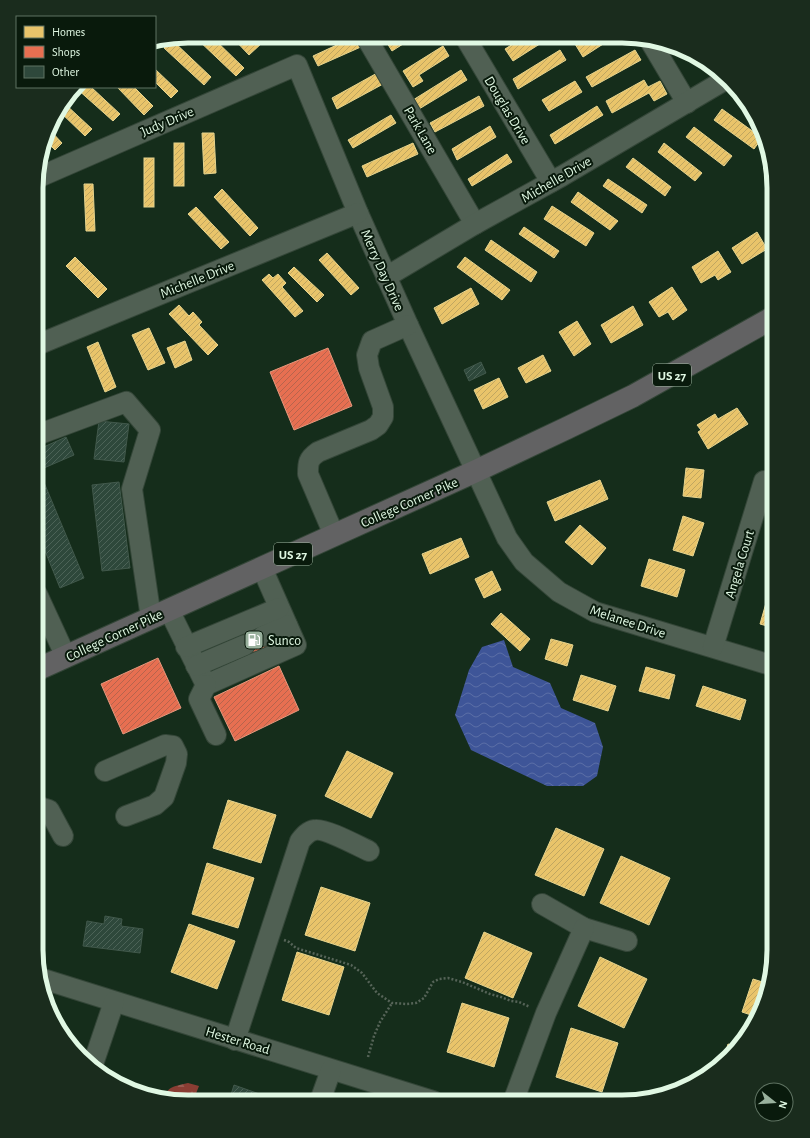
<svg xmlns="http://www.w3.org/2000/svg" width="810" height="1138" font-family="'Alegreya Sans',sans-serif">
	<defs>
		<pattern id="forest-firs" width="22" height="20" patternUnits="userSpaceOnUse"><rect width="22" height="20" fill="#893d33"/><path d="M5 1l3.5 6h-7zM16 11l3.5 6h-7z" fill="#995a50"/></pattern>
		<pattern id="water-waves" width="16" height="10" patternUnits="userSpaceOnUse"><rect width="16" height="10" fill="#3e5598"/><path d="M0 5q4-4 8 0t8 0" fill="none" stroke="#5a6ea6"/></pattern>
		<pattern id="homes-hatch" width="6" height="6" patternUnits="userSpaceOnUse"><rect width="6" height="6" fill="#e9c46a"/><path d="M-1 1l2-2M0 6l6-6M5 7l2-2" fill="none" stroke="#c0a660"/></pattern>
		<pattern id="shops-hatch" width="6" height="6" patternUnits="userSpaceOnUse"><rect width="6" height="6" fill="#e76f51"/><path d="M-1 1l2-2M0 6l6-6M5 7l2-2" fill="none" stroke="#b6644d"/></pattern>
		<pattern id="building-hatch" width="6" height="6" patternUnits="userSpaceOnUse"><rect width="6" height="6" fill="#2e483b"/><path d="M-1 1l2-2M0 6l6-6M5 7l2-2" fill="none" stroke="#4c6357"/></pattern>
	</defs>
	<rect width="100%" height="100%" fill="#152d1b"/>
	<path fill="url(#forest-firs)" d="M188,1083L199,1086L193,1101H168L163,1099C167,1086 176,1086 188,1083Z"/>
	<polygon fill="url(#water-waves)" points="504,640 513,667 550,683 561,708 595,723 603,747 597,776 583,786 547,786 471,750 455,715 469,670 482,647"/>
	<g fill="url(#homes-hatch)" stroke="#e6d48e">
		<polygon points="198,36 211,36 244,68 236,76 196,38"/>
		<polygon points="231,36 255,36 262,43 249,55"/>
		<polygon points="356,36 363,46 318,66 313,56"/>
		<polygon points="397,37 414,37 392,51 387,43"/>
		<polygon points="485,37 502,37 490,44"/>
		<polygon points="524,37 545,37 546,40 513,61 505,49"/>
		<polygon points="586,37 614,37 583,57 575,44"/>
		<polygon points="172,40 211,77 204,85 164,48"/>
		<polygon points="443,46 449,56 419,75 423,81 413,87 403,71"/>
		<polygon points="560,50 566,60 518,89 513,79"/>
		<polygon points="635,50 641,60 592,87 586,77"/>
		<polygon points="155,69 178,91 171,98 155,82"/>
		<polygon points="461,70 467,80 419,109 413,100"/>
		<polygon points="379,72 385,83 337,109 332,98"/>
		<polygon points="644,80 648,87 660,81 667,94 654,101 649,93 612,113 606,101"/>
		<polygon points="575,81 582,92 549,111 542,100"/>
		<polygon points="77,87 91,87 120,114 113,121 76,88"/>
		<polygon points="117,87 134,87 153,106 144,115"/>
		<polygon points="479,96 484,106 435,132 430,123"/>
		<polygon points="64,103 92,129 85,136 58,110"/>
		<polygon points="597,106 603,115 555,144 550,135"/>
		<polygon points="722,109 762,138 754,149 714,120"/>
		<polygon points="391,115 396,123 353,148 348,140"/>
		<polygon points="490,126 496,137 457,160 452,149"/>
		<polygon points="694,127 732,156 724,166 686,137"/>
		<polygon points="50,130 62,143 55,150 46,141"/>
		<polygon points="202,133 214,133 216,173 204,174"/>
		<rect x="174" y="143" width="10" height="43"/>
		<polygon points="413,143 418,154 367,177 362,166"/>
		<polygon points="664,143 702,173 695,181 658,152"/>
		<polygon points="507,154 512,162 472,186 468,179"/>
		<rect x="144" y="158" width="10" height="49"/>
		<polygon points="633,158 671,187 665,196 626,167"/>
		<polygon points="608,179 647,205 642,213 603,186"/>
		<polygon points="84,184 93,184 95,231 86,231"/>
		<polygon points="222,189 258,228 250,236 214,197"/>
		<polygon points="578,192 618,221 610,230 571,202"/>
		<polygon points="552,206 594,233 586,246 544,219"/>
		<polygon points="196,207 229,242 221,249 188,214"/>
		<polygon points="524,227 559,251 554,258 519,234"/>
		<polygon points="757,232 767,249 742,264 732,248"/>
		<polygon points="491,240 537,272 531,282 485,250"/>
		<polygon points="718,251 731,272 718,280 715,275 701,283 692,267"/>
		<polygon points="327,253 359,288 351,295 319,260"/>
		<polygon points="75,257 107,289 98,298 66,266"/>
		<polygon points="465,257 510,290 502,300 457,267"/>
		<polygon points="294,267 324,295 317,302 288,273"/>
		<polygon points="269,274 273,278 278,274 286,283 282,287 303,311 295,317 262,280"/>
		<polygon points="672,287 687,310 673,320 668,312 659,317 649,302"/>
		<polygon points="471,288 479,304 442,324 434,308"/>
		<polygon points="179,305 189,316 193,312 202,322 199,325 218,345 208,355 169,314"/>
		<polygon points="633,306 643,325 611,343 601,325"/>
		<polygon points="577,321 591,344 574,356 559,332"/>
		<polygon points="149,328 165,363 148,370 132,335"/>
		<polygon points="185,341 192,360 175,368 167,348"/>
		<polygon points="98,342 116,387 105,392 87,347"/>
		<polygon points="543,355 551,371 526,383 518,368"/>
		<polygon points="499,378 508,397 483,409 474,390"/>
		<polygon points="737,408 748,424 708,449 698,432 701,430 697,425 715,414 718,419"/>
		<polygon points="774,413 774,432 767,430"/>
		<polygon points="686,468 704,470 701,498 683,496"/>
		<polygon points="600,480 608,499 555,521 547,502"/>
		<polygon points="683,516 704,523 693,556 673,550"/>
		<polygon points="580,525 606,548 592,565 565,542"/>
		<polygon points="461,538 469,557 430,574 422,554"/>
		<polygon points="649,559 685,570 677,597 641,586"/>
		<polygon points="492,571 501,590 484,598 475,579"/>
		<polygon points="766,603 774,606 774,628 760,624"/>
		<polygon points="501,613 530,639 520,651 491,624"/>
		<polygon points="551,639 573,645 567,666 545,659"/>
		<polygon points="646,667 675,675 669,699 639,691"/>
		<polygon points="581,675 616,686 608,711 573,700"/>
		<polygon points="703,686 746,700 740,720 696,706"/>
		<polygon points="347,751 393,773 371,818 325,796"/>
		<polygon points="228,800 276,815 261,863 213,848"/>
		<polygon points="556,828 604,849 584,896 535,875"/>
		<polygon points="621,856 670,878 649,925 600,903"/>
		<polygon points="207,863 254,878 238,928 192,914"/>
		<polygon points="321,887 370,903 355,951 305,935"/>
		<polygon points="189,924 235,941 217,989 171,972"/>
		<polygon points="484,932 532,953 513,998 465,978"/>
		<polygon points="297,952 344,967 329,1015 282,1000"/>
		<polygon points="600,957 647,979 624,1028 578,1006"/>
		<polygon points="753,979 769,984 766,999 757,1017 742,1012"/>
		<polygon points="462,1003 509,1018 494,1067 447,1052"/>
		<polygon points="571,1028 618,1043 602,1092 556,1077"/>
		<polygon points="728,1044 738,1047 722,1065"/>
	</g>
	<g fill="url(#shops-hatch)" stroke="#e5987d">
		<polygon points="328,348 352,406 294,430 270,372"/>
		<polygon points="258,624 271,653 252,661 239,632"/>
		<polygon points="158,658 181,708 123,734 101,684"/>
		<polygon points="279,666 299,710 235,741 214,697"/>
	</g>
	<g fill="url(#building-hatch)" stroke="#41584b">
		<polygon points="481,362 486,373 469,381 464,370"/>
		<polygon points="99,421 129,424 124,462 94,459"/>
		<polygon points="66,437 74,455 37,471 37,450"/>
		<polygon points="43,480 84,578 60,588 37,531 37,483"/>
		<polygon points="119,482 130,568 102,571 92,485"/>
		<polygon points="36,741 43,755 36,758"/>
		<polygon points="105,916 122,919 121,926 143,929 140,953 83,946 87,921 104,924"/>
		<polygon points="234,1085 268,1097 266,1101 229,1101"/>
	</g>
	<g fill="none" stroke-linecap="round" stroke-linejoin="round">
		<defs>
			<g id="minor">
				<polyline points="366,37 475,224"/>
				<polyline points="465,37 551,182"/>
				<polyline points="649,39 687,103"/>
				<polyline points="37,178 297,65 358,213 408,325 507,538 524,562 559,592 595,612 774,666"/>
				<polyline points="386,277 475,224 562,176 725,80"/>
				<polyline points="37,345 358,213"/>
				<polyline points="37,435 126,402 150,430 132,489 151,618"/>
				<path d="M334,535L308,474C308,463 308,459 318,452L371,430L378,425L383,417V407L369,368L367,355L372,341L408,325"/>
				<polyline points="37,594 66,657"/>
				<polyline points="169,610 206,685 296,645 262,568"/>
				<polyline points="263,636 287,625"/>
				<polyline points="186,647 279,608"/>
				<polyline points="713,647 764,481"/>
				<polyline points="196,666 245,645"/>
				<polyline points="206,685 199,699 216,735"/>
				<polyline points="105,771 165,745 173,746 177,754 176,763 164,797 155,805 126,816"/>
				<polyline points="36,806 49,810 63,836"/>
				<polyline points="542,904 584,928 627,941"/>
				<polyline points="43,979 433,1101"/>
				<path d="M235,1040L300,841C304,836 308,831 315,830C325,828 358,846 369,851"/>
				<polyline points="92,1067 114,1002"/>
				<polyline points="320,1101 331,1070"/>
				<polyline points="513,1102 546,1013 584,928"/>
			</g>
			<polyline id="highway" points="36,670 476,471 567,428 633,396 774,317"/>
		</defs>
		<use href="#minor" stroke="#344638" stroke-width="22"/>
		<use href="#highway" stroke="#344638" stroke-width="24"/>
		<g stroke="#566458" stroke-width="2.5" stroke-dasharray="2 2" stroke-linecap="butt">
			<polyline points="284,940 289,942 296,948 351,965 362,973 377,993 392,1003 407,1004 416,1003 424,998 433,982 439,979 448,978 462,982 490,994 501,997 511,1001 519,1002 530,1007"/>
			<polyline points="368,1057 374,1036 380,1022 392,1003"/>
		</g>
		<use href="#minor" stroke="#506053" stroke-width="20"/>
		<use href="#highway" stroke="#626263" stroke-width="22"/>
	</g>
	<defs>
		<symbol id="fuel-square" viewBox="-11 -11 22 22"><rect x="-9" y="-9" width="18" height="18" rx="4" fill="#99b19d" stroke="#091a0c"/><path d="M-5.5-6h7V0h2V4h1.3V-2.5L3-4.5l.8-.8L6-3V5H2.5V1h-1V6h-7ZM-4.2-4.7v3.2H.2V-4.7Z" fill="#fff"/></symbol>
	</defs>
	<g fill-rule="evenodd">
		<use href="#fuel-square" x="243" y="629" width="22" height="22"/>
	</g>
	<g text-anchor="middle" stroke-width="4" stroke-linejoin="round" paint-order="stroke">
		<g fill="#091a0c" stroke="#a0b5a2" stroke-width="1">
			<rect x="653" y="364" width="38" height="22" rx="3"/>
			<rect x="274" y="543" width="38" height="22" rx="3"/>
		</g>
		<g font-size="13" font-weight="bold" fill="#e0f8e3">
			<text x="672" y="380">US 27</text>
			<text x="293" y="559">US 27</text>
		</g>
		<g font-size="14" fill="#e0f8e3" stroke="#091a0c">
			<text transform="translate(508 110) rotate(59)" y="5">Douglas Drive</text>
			<text transform="translate(167 121) rotate(-23)" y="5">Judy Drive</text>
			<text transform="translate(421 130) rotate(60)" y="5">Park Lane</text>
			<text transform="translate(556 179) rotate(-30)" y="5">Michelle Drive</text>
			<text transform="translate(383 270) rotate(66)" y="5">Merry Day Drive</text>
			<text transform="translate(197 279) rotate(-22)" y="5">Michelle Drive</text>
			<text transform="translate(409 502) rotate(-24)" y="5">College Corner Pike</text>
			<text transform="translate(739 564) rotate(-73)" y="5">Angela Court</text>
			<text transform="translate(628 621) rotate(18)" y="5">Melanee Drive</text>
			<text transform="translate(114 635) rotate(-25)" y="5">College Corner Pike</text>
			<text transform="translate(238 1040) rotate(17)" y="5">Hester Road</text>
		</g>
		<g font-size="14" fill="#e0f8e3" stroke="#091a0c" text-anchor="start">
			<text x="268" y="645">Sunco</text>
		</g>
	</g>
	<path d="M0 0H810V1138H0ZM188 43H622A145 145 0 0 1 767 188V950A145 145 0 0 1 622 1095H188A145 145 0 0 1 43 950V188A145 145 0 0 1 188 43Z" fill="#1a2c1d" fill-rule="evenodd"/>
	<path fill="none" stroke="#e0f8e3" stroke-width="5" d="M188 43H622A145 145 0 0 1 767 188V950A145 145 0 0 1 622 1095H188A145 145 0 0 1 43 950V188A145 145 0 0 1 188 43Z"/>
	<rect x="16" y="16" width="140" height="72" fill="#091a0c" stroke="#5f7362"/>
	<rect x="24" y="26" width="20" height="12" fill="#e9c46a" stroke="#5f7362"/>
	<text x="52" y="36" font-size="12" fill="#e0f8e3">Homes</text>
	<rect x="24" y="46" width="20" height="12" fill="#e76f51" stroke="#5f7362"/>
	<text x="52" y="56" font-size="12" fill="#e0f8e3">Shops</text>
	<rect x="24" y="66" width="20" height="12" fill="#2e483b" stroke="#5f7362"/>
	<text x="52" y="76" font-size="12" fill="#e0f8e3">Other</text>
	<g transform="translate(774 1102) rotate(107)"><circle r="19" fill="#091a0c" stroke="#5f7362"/>
	<path d="M0-3L7 15L0 10L-7 15Z" fill="#99b19d"/>
	<text y="-6" font-size="11" font-weight="bold" text-anchor="middle" fill="#e0f8e3">N</text>
	</g>
</svg>
